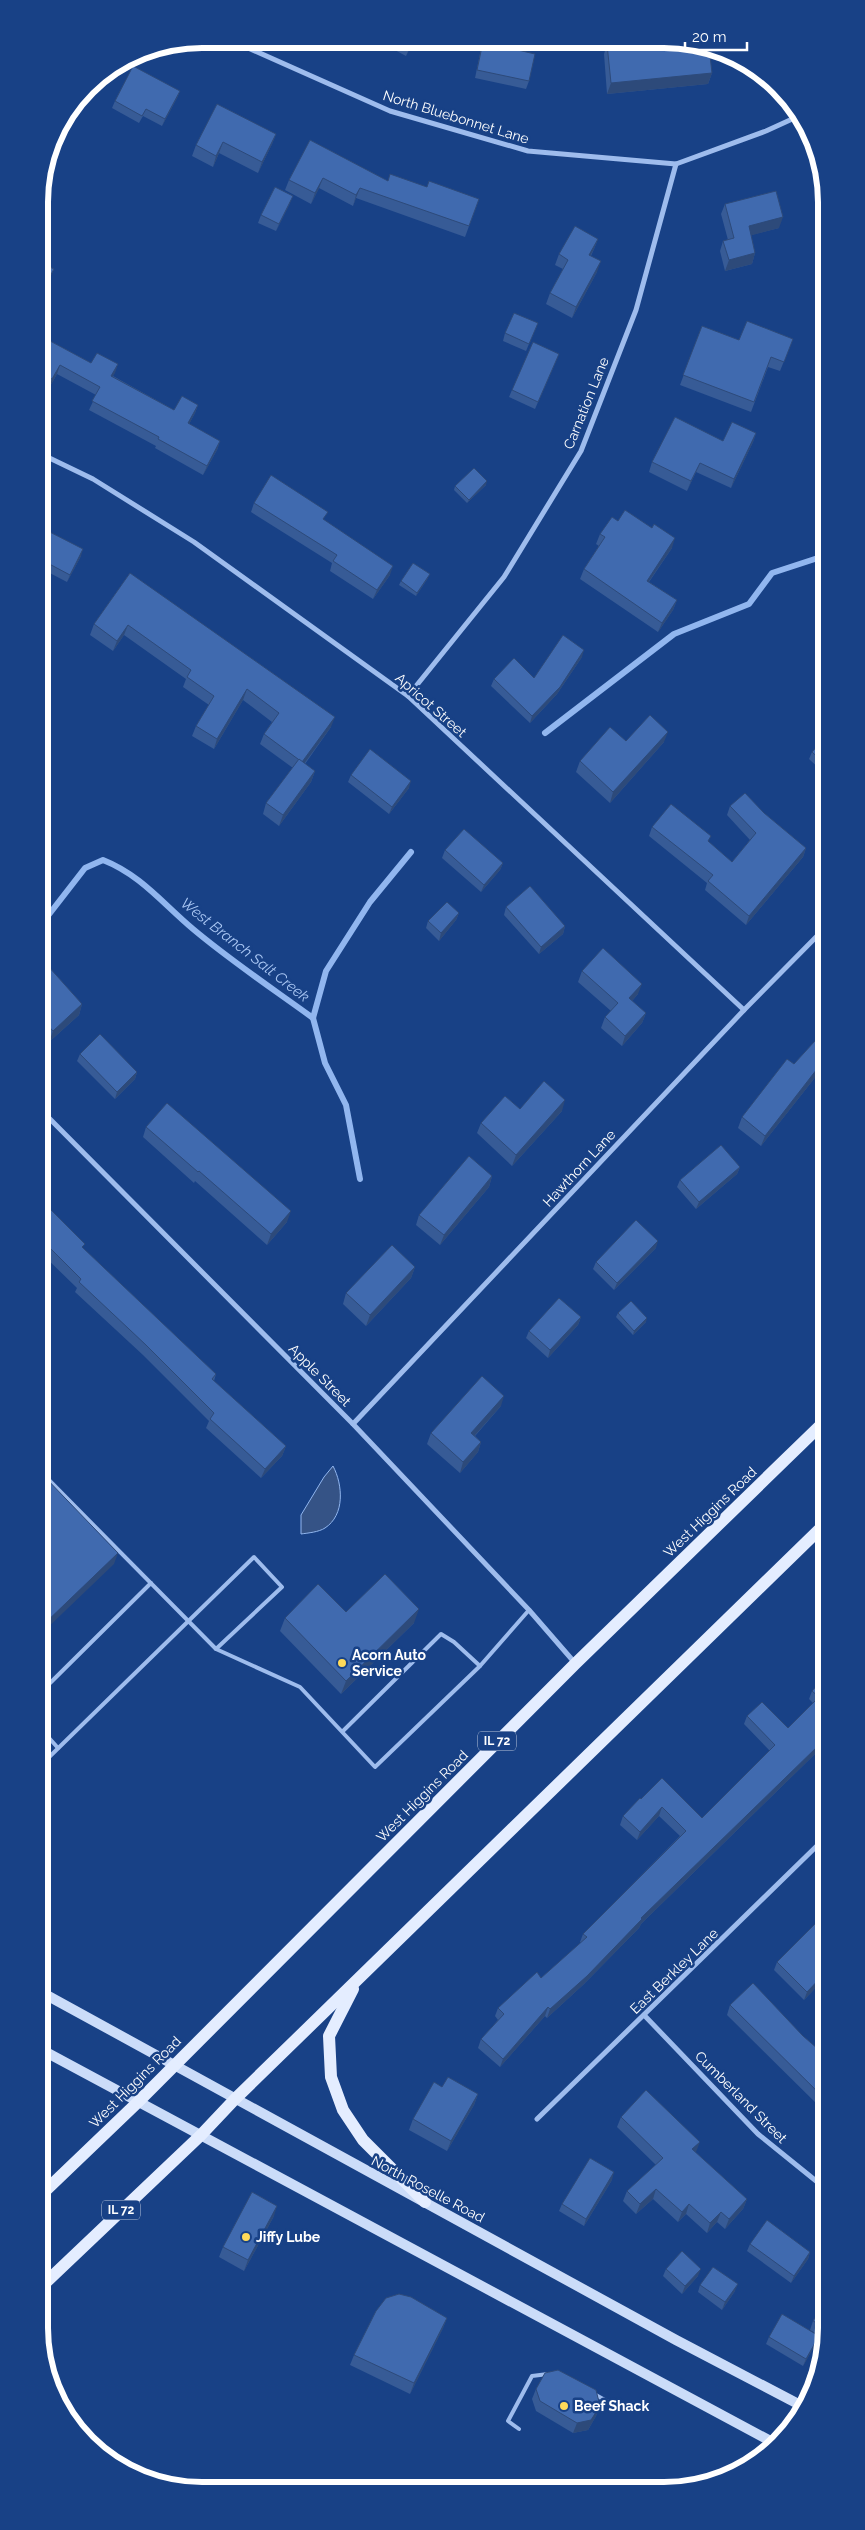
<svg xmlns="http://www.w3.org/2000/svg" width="865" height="2530" font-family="Raleway,sans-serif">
	<rect width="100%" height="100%" fill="#184186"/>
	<path fill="#355386" stroke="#91b6ef" d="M333,1466C343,1485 345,1515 325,1528C319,1532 308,1533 301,1534V1515L324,1477Z"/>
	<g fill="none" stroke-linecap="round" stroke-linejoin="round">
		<g stroke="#91b6ef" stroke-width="6">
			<polyline points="545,733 674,634 749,604 772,573 824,556"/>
			<path d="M40,926L85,868L103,860C141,875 163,904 193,929C231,961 273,989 313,1018"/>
			<polyline points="313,1018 326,971 370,902 411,852"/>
			<polyline points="313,1018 325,1063 346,1105 360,1179"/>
		</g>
		<g stroke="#9ebced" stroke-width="4">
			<polyline points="41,1472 216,1649 300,1687 375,1767 480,1666 529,1610"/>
			<polyline points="41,1692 151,1583"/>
			<polyline points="41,1729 58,1748"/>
			<polyline points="343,1731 441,1634 454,1642 480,1666"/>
			<polyline points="41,1765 254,1557 282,1587 216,1649"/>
			<polyline points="594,2394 614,2405"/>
			<polyline points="519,2429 508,2421 532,2376 548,2374"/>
		</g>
		<g stroke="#9ebced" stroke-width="5">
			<polyline points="228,39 390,111 528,151 676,164 766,131 801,115"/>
			<polyline points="39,453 93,479 194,542 408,696 744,1010"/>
			<polyline points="408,696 504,577 581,451 636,310 676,164"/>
			<polyline points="40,1109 353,1424 529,1610 575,1663"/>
			<polyline points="353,1424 744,1010 824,929"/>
			<polyline points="644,2015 758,2134 826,2189"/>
			<polyline points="537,2119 825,1838"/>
		</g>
		<g stroke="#cbdcf9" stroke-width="10">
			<polyline points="41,1992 676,2340 804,2407"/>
			<polyline points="42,2050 776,2444"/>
		</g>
		<g stroke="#e4edff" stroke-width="12">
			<polyline points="353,1989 329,2036 331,2077 343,2110 363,2140 425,2202"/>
			<polyline points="42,2091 42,2123"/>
			<polyline points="42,2194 138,2102 575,1664 825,1421"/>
			<polyline points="42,2286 201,2135 235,2099 825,1524"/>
		</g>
	</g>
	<g fill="#375b96">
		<polygon points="376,40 414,40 406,56"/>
		<polygon points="483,42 529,81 526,89 475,78 481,49"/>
		<polygon points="674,42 696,42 712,73 708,84 607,94 604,54 607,44 632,49 673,45"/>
		<polygon points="180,91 177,98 162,126 143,116 139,123 112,108 115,101"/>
		<polygon points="276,134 272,144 258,173 219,153 213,167 192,156 196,145"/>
		<polygon points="310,140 388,181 426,187 479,199 465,237 356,198 353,206 319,188 311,204 285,190 289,180"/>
		<polygon points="823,180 823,194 820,188"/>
		<polygon points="290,203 276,231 258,223 261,215"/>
		<polygon points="725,204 779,228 751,235 755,253 752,264 725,271 720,251 723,241 728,240 721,214"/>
		<polygon points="598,239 594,249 591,256 597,272 572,318 546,304 550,293 563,269 555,265 559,254"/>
		<polygon points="538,323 526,351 503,341 505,333"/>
		<polygon points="702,326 739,340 793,339 780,371 768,367 751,412 680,385"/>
		<polygon points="39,335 91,363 118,364 113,376 174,410 198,405 195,413 189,424 220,441 217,450 203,475 155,448 156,446 89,410 96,395 57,374 49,388 39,383"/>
		<polygon points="556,361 535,409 509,397 512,390"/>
		<polygon points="756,433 753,442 731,488 696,472 687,491 649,472 652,462 723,441"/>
		<polygon points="486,485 467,503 454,490 455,486"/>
		<polygon points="254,503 325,521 390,575 373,599 330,571 332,563 251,512"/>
		<polygon points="618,521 672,548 649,582 677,600 673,610 658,632 580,579 584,569 599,546 596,544 600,534"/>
		<polygon points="40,527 81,556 67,582 40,568"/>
		<polygon points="130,573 331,727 305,764 315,771 311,782 279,826 263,814 266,803 293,768 260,744 264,734 272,722 243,700 214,749 192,736 196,726 209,705 183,687 186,679 124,635 113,651 90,635 94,624"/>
		<polygon points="428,578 416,596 399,585 401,581"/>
		<polygon points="582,657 557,694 530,723 491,686 494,679 534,678"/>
		<polygon points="824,739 824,773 809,759 812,752"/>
		<polygon points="626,741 664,742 610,803 576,772 580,761"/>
		<polygon points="351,775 409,788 389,814 348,782"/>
		<polygon points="730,806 764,813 806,848 803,857 746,925 705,890 707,883 649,836 652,827 709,842 732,862 750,840 727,815"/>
		<polygon points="445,850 503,863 500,870 481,892 442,858"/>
		<polygon points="506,907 565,926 563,934 539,954 504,915"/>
		<polygon points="459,913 456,920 439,941 426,928 428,921"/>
		<polygon points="582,971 638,994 632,1001 646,1013 642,1023 622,1046 601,1028 605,1017 611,1011 578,982"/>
		<polygon points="40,974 82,1004 79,1015 49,1042 40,1032"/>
		<polygon points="824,1031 824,1074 821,1070 761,1146 738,1128 742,1117 794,1064"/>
		<polygon points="80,1054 137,1072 135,1079 115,1099 77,1061"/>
		<polygon points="562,1111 512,1166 477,1133 481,1123"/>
		<polygon points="146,1127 287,1222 267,1245 195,1181 194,1183 143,1137"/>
		<polygon points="740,1167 737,1174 696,1209 677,1187 680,1180"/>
		<polygon points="492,1176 489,1187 440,1245 416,1225 419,1215"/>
		<polygon points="40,1199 83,1248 216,1374 214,1381 286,1446 282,1456 261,1478 206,1428 209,1421 143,1355 75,1292 77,1288 40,1252"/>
		<polygon points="656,1248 614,1290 593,1269 596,1262"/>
		<polygon points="415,1267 411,1278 366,1326 343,1304 346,1293"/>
		<polygon points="618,1313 646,1322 633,1335 616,1317"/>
		<polygon points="581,1317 578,1325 548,1358 526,1338 529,1331"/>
		<polygon points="501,1406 475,1436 481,1442 478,1452 460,1473 427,1444 431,1433"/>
		<polygon points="285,1618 414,1623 341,1694 280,1631"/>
		<polygon points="825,1677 825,1754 820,1759 815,1754 641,1924 639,1928 584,1984 547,2018 545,2016 500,2067 478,2048 481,2039 498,2020 495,2016 498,2008 541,1978 581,1943 580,1942 583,1934 680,1836 659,1816 637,1840 620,1825 623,1816 641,1799 702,1818 770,1751 744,1724 747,1716 788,1728 813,1703 809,1699 812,1691"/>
		<polygon points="777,1962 825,1978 804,2000 774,1970"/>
		<polygon points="730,2005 803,2036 826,2056 826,2113 727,2015"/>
		<polygon points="478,2094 474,2105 447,2151 409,2130 413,2119"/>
		<polygon points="621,2117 696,2152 695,2152 747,2199 743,2209 725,2229 717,2222 707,2233 686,2214 678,2222 653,2199 636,2214 623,2201 627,2191 656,2165 617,2127"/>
		<polygon points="612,2180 584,2226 559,2211 562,2204"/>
		<polygon points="274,2216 244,2271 219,2257 223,2247"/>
		<polygon points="750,2244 810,2252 808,2259 791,2283 747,2251"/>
		<polygon points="666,2269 698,2276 682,2294 663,2276"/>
		<polygon points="826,2281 826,2339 810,2330 813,2321 823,2305 816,2301 819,2292"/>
		<polygon points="700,2285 735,2291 722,2310 698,2292"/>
		<polygon points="447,2318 443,2328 410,2394 350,2365 354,2355"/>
		<polygon points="769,2337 816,2343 803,2366 766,2344"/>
		<polygon points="536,2389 600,2406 596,2416 588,2430 573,2433 536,2411 532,2399"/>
	</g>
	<g fill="#2d4a7a">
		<polygon points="413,40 414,40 406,56 409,49"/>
		<polygon points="712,73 708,84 607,94 611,83"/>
		<polygon points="180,91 177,98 162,126 165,119"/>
		<polygon points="276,134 272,144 258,173 262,162"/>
		<polygon points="223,142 219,153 213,167 216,156"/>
		<polygon points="323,178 319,188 311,204 315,193"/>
		<polygon points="360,188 356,198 353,206 356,195"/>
		<polygon points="293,196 290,203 276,231 279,224"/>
		<polygon points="783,217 779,228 745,237 749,226"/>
		<polygon points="598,239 594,249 585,265 589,255"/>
		<polygon points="755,253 752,264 725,271 729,260"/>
		<polygon points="601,261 597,272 572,318 576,307"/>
		<polygon points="54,269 50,278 39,299 39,296"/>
		<polygon points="118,364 115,373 108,384 111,376"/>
		<polygon points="60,365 57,374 49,388 52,379"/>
		<polygon points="198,405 195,413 185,432 188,423"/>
		<polygon points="756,433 753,442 731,488 734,479"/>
		<polygon points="220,441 217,450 203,475 207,466"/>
		<polygon points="700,463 696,472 687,491 691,481"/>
		<polygon points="487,481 486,485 467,503 469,500"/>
		<polygon points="675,538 672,548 643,590 647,581"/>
		<polygon points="83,549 81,556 67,582 70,575"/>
		<polygon points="393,566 390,575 373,599 377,590"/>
		<polygon points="430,574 428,578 416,596 417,593"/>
		<polygon points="677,600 673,610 658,632 662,623"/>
		<polygon points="128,625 124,635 113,651 117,641"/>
		<polygon points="584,650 582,657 557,694 530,723 532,716"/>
		<polygon points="247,689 243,700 214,749 217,739"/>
		<polygon points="335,717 331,727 298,772 302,762"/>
		<polygon points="668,732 664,742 610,803 613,792"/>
		<polygon points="315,771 311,782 279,826 283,815"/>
		<polygon points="411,781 409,788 389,814 392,807"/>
		<polygon points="806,848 803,857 746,925 749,916"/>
		<polygon points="503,863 500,870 481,892 484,885"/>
		<polygon points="459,913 456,920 439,941 441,933"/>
		<polygon points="565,926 563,934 539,954 541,947"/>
		<polygon points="642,984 638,994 625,1009 629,998"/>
		<polygon points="82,1004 79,1015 49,1042 53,1031"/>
		<polygon points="646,1013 642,1023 622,1046 625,1036"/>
		<polygon points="824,1060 821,1070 761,1146 765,1136"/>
		<polygon points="137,1072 135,1079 115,1099 117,1092"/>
		<polygon points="565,1100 562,1111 512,1166 516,1155"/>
		<polygon points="740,1167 737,1174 696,1209 699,1202"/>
		<polygon points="492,1176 489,1187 440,1245 444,1235"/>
		<polygon points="291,1211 287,1222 267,1245 271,1234"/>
		<polygon points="658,1241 656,1248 614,1290 617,1283"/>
		<polygon points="415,1267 411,1278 366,1326 370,1315"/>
		<polygon points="581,1317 578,1325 548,1358 550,1350"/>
		<polygon points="647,1318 646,1322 633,1335 634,1331"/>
		<polygon points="504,1396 501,1406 468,1443 471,1433"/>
		<polygon points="481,1442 478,1452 460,1473 463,1462"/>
		<polygon points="286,1446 282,1456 261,1478 265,1469"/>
		<polygon points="118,1553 114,1564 41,1634 41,1627"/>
		<polygon points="419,1609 414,1623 341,1694 346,1681"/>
		<polygon points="48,1640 44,1651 41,1654 41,1647"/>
		<polygon points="818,1746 815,1754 641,1924 639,1928 584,1984 547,2018 550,2009 641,1918"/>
		<polygon points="825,1749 825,1754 820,1759 823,1751"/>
		<polygon points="662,1807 659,1816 637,1840 640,1832"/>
		<polygon points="825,1973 825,1978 804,2000 807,1992"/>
		<polygon points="548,2007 545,2016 500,2067 503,2059"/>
		<polygon points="478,2094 474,2105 447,2151 451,2141"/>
		<polygon points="700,2142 696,2152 689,2159 692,2149"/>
		<polygon points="614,2172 612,2180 584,2226 586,2219"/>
		<polygon points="656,2189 653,2199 636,2214 640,2204"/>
		<polygon points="747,2199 743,2209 725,2229 729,2219"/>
		<polygon points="689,2204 686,2214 678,2222 682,2212"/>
		<polygon points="277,2206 274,2216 244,2271 248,2260"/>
		<polygon points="721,2212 717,2222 707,2233 710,2223"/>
		<polygon points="810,2252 808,2259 791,2283 794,2276"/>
		<polygon points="701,2269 698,2276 682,2294 685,2286"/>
		<polygon points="738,2284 735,2291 722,2310 725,2302"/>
		<polygon points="447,2318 443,2328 410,2394 414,2383"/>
		<polygon points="819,2336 816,2343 803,2366 806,2359"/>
		<polygon points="600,2406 596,2416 588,2430 573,2433 577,2423"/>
	</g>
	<g fill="#406aaf" stroke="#2d4a7a">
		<polygon points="392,40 413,40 409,49"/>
		<polygon points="483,42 535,54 529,81 477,70"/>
		<polygon points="631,42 632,49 677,44 677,42 696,42 709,47 712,73 611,83 607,44"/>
		<polygon points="133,66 180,91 165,119 146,109 142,116 115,101"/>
		<polygon points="217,104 276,134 262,162 223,142 216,156 196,145"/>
		<polygon points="310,140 388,181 390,174 427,187 429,181 479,199 469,226 360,188 356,195 323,178 315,193 289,180"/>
		<polygon points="275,187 293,196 279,224 261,215"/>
		<polygon points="776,191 783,217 749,226 755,253 729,260 723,241 734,238 725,204"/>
		<polygon points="575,226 598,239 589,255 601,261 576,307 550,293 568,260 559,254"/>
		<polygon points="39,262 54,269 39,296"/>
		<polygon points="514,313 538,323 529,344 505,333"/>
		<polygon points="747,321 793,339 784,362 771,357 754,402 683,375 702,326 739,340"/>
		<polygon points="39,335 91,363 97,353 118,364 111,376 174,410 182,396 198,405 188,423 220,441 207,466 158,439 159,437 92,401 100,387 60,365 52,379 39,373"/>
		<polygon points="533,342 559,354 538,402 512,390"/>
		<polygon points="675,417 723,441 732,422 756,433 734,479 700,463 691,481 652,462"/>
		<polygon points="474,468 487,481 469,500 455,486"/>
		<polygon points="271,475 328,512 323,519 393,566 377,590 333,561 337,555 254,503"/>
		<polygon points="625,510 652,528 654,524 675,538 647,581 677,600 662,623 584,569 605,537 600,534 612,517 618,521"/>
		<polygon points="40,527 83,549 70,575 40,559"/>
		<polygon points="413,563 430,574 417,593 401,581"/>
		<polygon points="130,573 335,717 302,762 264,734 279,713 247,689 217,739 196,726 214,696 187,677 191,670 128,625 117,641 94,624"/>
		<polygon points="563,635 584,650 560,687 532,716 494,679 514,658 534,678"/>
		<polygon points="650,715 668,732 613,792 580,761 610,727 626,741"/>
		<polygon points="824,739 824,763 812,752"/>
		<polygon points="370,749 411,781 392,807 351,775"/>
		<polygon points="299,759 315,771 283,815 266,803"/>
		<polygon points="745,793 764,813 806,848 749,916 708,881 713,875 652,827 671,804 711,836 708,841 732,862 756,833 730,806"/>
		<polygon points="464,829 503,863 484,885 445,850"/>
		<polygon points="530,886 565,926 541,947 506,907"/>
		<polygon points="447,902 459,913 441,933 428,921"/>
		<polygon points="603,948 642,984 629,998 646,1013 625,1036 605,1017 618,1003 582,971"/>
		<polygon points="48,966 82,1004 53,1031 40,1017 40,974"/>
		<polygon points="824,1031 824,1060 765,1136 742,1117 787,1059 794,1064"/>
		<polygon points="100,1034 137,1072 117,1092 80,1054"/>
		<polygon points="544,1081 565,1100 516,1155 481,1123 505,1096 520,1109"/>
		<polygon points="167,1103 291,1211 271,1234 199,1171 198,1172 146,1127"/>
		<polygon points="721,1145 740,1167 699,1202 680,1180"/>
		<polygon points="469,1156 492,1176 444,1235 419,1215"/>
		<polygon points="40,1199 85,1244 82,1247 216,1374 212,1379 286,1446 265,1469 210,1419 214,1413 146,1345 79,1282 81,1279 40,1238"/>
		<polygon points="636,1220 658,1241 617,1283 596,1262"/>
		<polygon points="392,1245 415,1267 370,1315 346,1293"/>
		<polygon points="559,1298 581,1317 550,1350 529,1331"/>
		<polygon points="631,1301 647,1318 634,1331 618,1313"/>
		<polygon points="482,1376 504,1396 471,1433 481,1442 463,1462 431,1433"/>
		<polygon points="41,1473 118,1553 41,1627"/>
		<polygon points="385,1574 419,1609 346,1681 285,1618 318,1584 346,1612"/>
		<polygon points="41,1633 48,1640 41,1647"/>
		<polygon points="825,1677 825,1749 823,1751 818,1746 641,1918 642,1919 587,1976 550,2009 548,2007 503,2059 481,2039 504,2014 498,2008 537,1972 541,1978 587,1937 583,1934 686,1831 662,1807 640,1832 623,1816 640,1798 641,1799 662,1778 702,1818 775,1745 747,1716 762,1702 788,1728 819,1697 812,1691"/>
		<polygon points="825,1921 825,1973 807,1992 777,1962 816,1923 820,1927"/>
		<polygon points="753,1983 803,2036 826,2056 826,2100 730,2005"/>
		<polygon points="448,2077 478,2094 451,2141 413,2119 434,2082 442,2087"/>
		<polygon points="646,2090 700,2142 692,2149 747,2199 729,2219 721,2212 710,2223 689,2204 682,2212 656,2189 640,2204 627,2191 663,2158 621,2117"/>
		<polygon points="590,2158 614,2172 586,2219 562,2204"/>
		<polygon points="252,2192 277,2206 248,2260 223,2247"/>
		<polygon points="767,2220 810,2252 794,2276 750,2244"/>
		<polygon points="682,2251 701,2269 685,2286 666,2269"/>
		<polygon points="713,2267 738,2284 725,2302 700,2285"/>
		<polygon points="826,2281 826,2296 819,2292"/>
		<polygon points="399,2294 411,2297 447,2318 414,2383 354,2355 376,2311 386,2298"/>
		<polygon points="826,2300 826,2328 813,2321"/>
		<polygon points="782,2314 819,2336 806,2359 769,2337"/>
		<polygon points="558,2370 596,2390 600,2406 591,2420 577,2423 540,2401 536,2389 545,2373"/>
		<polygon points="747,2464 750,2465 744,2470"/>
		<polygon points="225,2485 232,2488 223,2488"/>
	</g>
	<g fill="#ffda5a" stroke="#184186" stroke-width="2">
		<circle cx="342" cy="1663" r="5"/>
		<circle cx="246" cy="2237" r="5"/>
		<circle cx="564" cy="2406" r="5"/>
	</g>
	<g text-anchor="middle" stroke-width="5" stroke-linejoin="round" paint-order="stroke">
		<g fill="#184186" stroke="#bac6db" stroke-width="1">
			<rect x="478" y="1731.5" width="38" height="19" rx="4"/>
			<rect x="102" y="2200.5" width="38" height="19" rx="4"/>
		</g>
		<g font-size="12" font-weight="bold" fill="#fff">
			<text x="497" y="1745">IL 72</text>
			<text x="121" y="2214">IL 72</text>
		</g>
		<g font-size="14" fill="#fff" stroke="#184186">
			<text transform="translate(456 117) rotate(17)" y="5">North Bluebonnet Lane</text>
			<text transform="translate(586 403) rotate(-68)" y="5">Carnation Lane</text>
			<text transform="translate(431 705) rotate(41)" y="5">Apricot Street</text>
			<text transform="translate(579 1168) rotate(-47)" y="5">Hawthorn Lane</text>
			<text transform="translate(320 1375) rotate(45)" y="5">Apple Street</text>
			<text transform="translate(710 1512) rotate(-44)" y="5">West Higgins Road</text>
			<text transform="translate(422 1796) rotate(-45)" y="5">West Higgins Road</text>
			<text transform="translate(674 1971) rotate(-44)" y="5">East Berkley Lane</text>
			<text transform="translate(135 2082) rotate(-45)" y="5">West Higgins Road</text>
			<text transform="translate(741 2097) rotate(45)" y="5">Cumberland Street</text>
			<text transform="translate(428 2189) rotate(28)" y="5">North Roselle Road</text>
		</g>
		<g font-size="14" font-weight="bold" fill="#fff" stroke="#184186" text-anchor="start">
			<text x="352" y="1660">Acorn Auto<tspan x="352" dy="16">Service</tspan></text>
			<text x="256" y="2242">Jiffy Lube</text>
			<text x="574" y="2411">Beef Shack</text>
		</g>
		<g font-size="15" font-style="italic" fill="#aac7f4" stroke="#184186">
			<text transform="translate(245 950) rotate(38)" y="5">West Branch Salt Creek</text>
		</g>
	</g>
	<path d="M0 0H865V2530H0ZM202 48H664A154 154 0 0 1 818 202V2328A154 154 0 0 1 664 2482H202A154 154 0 0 1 48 2328V202A154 154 0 0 1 202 48Z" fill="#184186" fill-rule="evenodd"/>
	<path fill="none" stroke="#fff" stroke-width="6" d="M202 48H664A154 154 0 0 1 818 202V2328A154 154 0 0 1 664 2482H202A154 154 0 0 1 48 2328V202A154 154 0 0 1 202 48Z"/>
	<path d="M685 42v8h62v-8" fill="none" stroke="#ffffff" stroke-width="2.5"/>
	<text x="692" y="42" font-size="15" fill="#ffffff" stroke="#184186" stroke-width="4" paint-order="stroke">20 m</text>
</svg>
